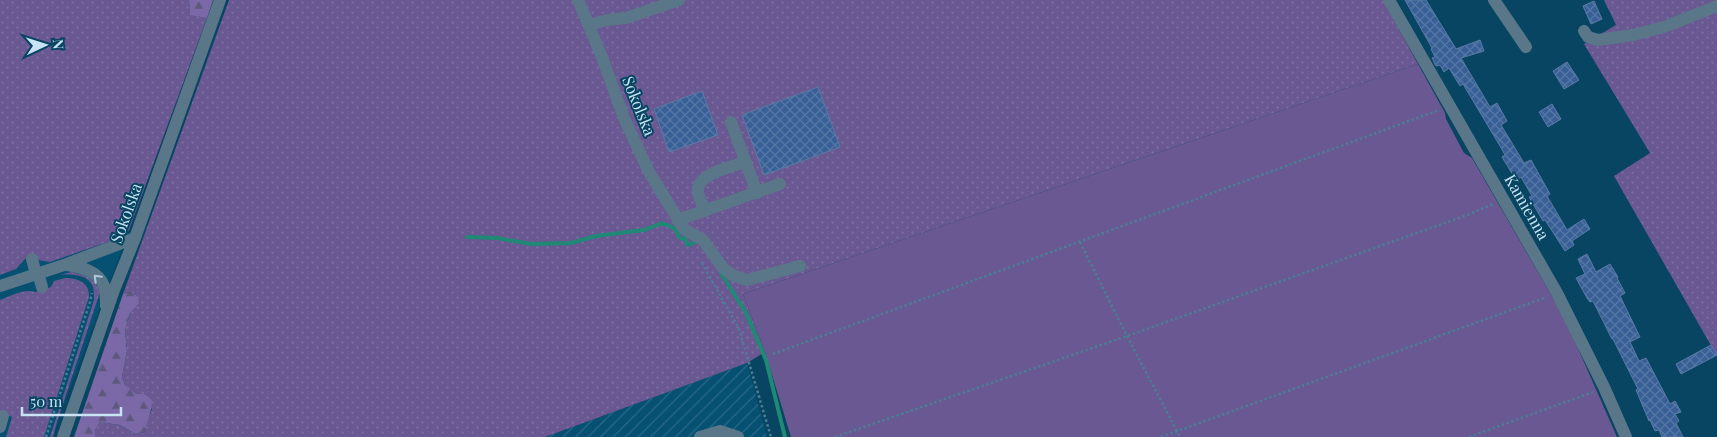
<svg xmlns="http://www.w3.org/2000/svg" width="1717" height="437" font-family="'Playfair Display',serif">
	<defs>
		<pattern id="industrial-furrows" width="10" height="10" patternUnits="userSpaceOnUse" patternTransform="scale(1.25)"><rect width="10" height="10" fill="#065072"/><path d="M-1 1l2-2M0 10L10 0M9 11l2-2" fill="none" stroke="#296987"/></pattern>
		<pattern id="grass-dots" width="8" height="8" patternUnits="userSpaceOnUse" patternTransform="scale(1.25)"><rect width="8" height="8" fill="#695891"/><path d="M2 2h.1M6 6h.1" fill="none" stroke="#7d70a1" stroke-width="1.8" stroke-linecap="round"/></pattern>
		<pattern id="forest-firs" width="22" height="20" patternUnits="userSpaceOnUse" patternTransform="scale(1.25)"><rect width="22" height="20" fill="#7a68a7"/><path d="M5 1l3.5 6h-7zM16 11l3.5 6h-7z" fill="#5e587d"/></pattern>
		<pattern id="building-cross-hatch" width="8" height="8" patternUnits="userSpaceOnUse" patternTransform="scale(1.25)"><rect width="8" height="8" fill="#396096"/><path d="M0 0l8 8M0 8l8-8" fill="none" stroke="#5477a5"/></pattern>
	</defs>
	<rect width="100%" height="100%" fill="#084562"/>
	<polygon fill="#065072" points="129,230 52,437 0,437 0,275 16,269 26,258 37,256 50,262 119,238"/>
	<polygon fill="url(#industrial-furrows)" points="747,363 767,437 545,437"/>
	<g fill="url(#grass-dots)">
		<polygon points="0,0 189,0 190,14 207,18 129,230 119,238 50,262 26,258 16,269 0,275"/>
		<polygon points="229,0 1383,0 1418,64 743,294 765,352 747,363 545,437 95,437 95,430 100,422 120,425 136,434 145,432 147,422 152,409 125,385 122,377 127,351 125,331 130,313 139,304 131,292 123,294"/>
		<polygon points="1604,0 1717,0 1717,356 1614,176 1650,153 1584,44 1616,25"/>
		<path d="M71,272C86,276 94,276 100,292L57,422L53,437H50L94,300C94,296 94,291 93,287C89,274 69,274 59,275Z"/>
		<path d="M65,278C78,278 90,283 89,297L44,437H6L12,417L0,412V300C10,296 25,288 35,292L51,287L54,281Z"/>
	</g>
	<g fill="url(#forest-firs)">
		<polygon points="189,0 213,0 207,18 190,15"/>
		<path d="M131,292L138,297L139,304L130,313L125,331L127,351L122,377L125,385L136,394H144L152,400C152,412 147,421 145,432L136,434L120,425L100,422L95,430V437H74L123,294Z"/>
	</g>
	<polygon fill="#695891" points="1418,64 1445,113 1446,119 1464,153 1472,158 1565,319 1617,437 791,437 765,352 743,294"/>
	<g fill="none" stroke-linecap="round" stroke-linejoin="round">
		<g stroke="#208975" stroke-width="4">
			<polyline points="467,237 497,238 531,244 571,243 596,236 644,230 662,223 674,228 680,238 685,239 688,245 698,241"/>
			<polyline points="721,273 746,313 766,360 785,437"/>
		</g>
	</g>
	<g fill="url(#building-cross-hatch)" stroke="#5b7aa5">
		<polygon points="1405,0 1426,0 1456,49 1480,40 1484,51 1461,58 1490,107 1497,103 1507,121 1501,125 1524,163 1531,160 1550,194 1547,196 1567,230 1584,219 1590,229 1572,241 1574,245 1565,251 1545,220 1543,221 1529,197 1532,196 1521,177 1516,180 1502,157 1505,155 1500,146 1463,84 1460,86 1449,68 1444,72 1440,65 1436,66 1432,58 1435,57 1431,49 1432,48"/>
		<polygon points="1594,1 1602,19 1591,24 1583,6"/>
		<polygon points="1567,62 1579,80 1564,89 1553,71"/>
		<polygon points="818,87 840,147 764,175 742,115"/>
		<polygon points="702,91 718,135 669,152 654,109"/>
		<polygon points="1552,104 1561,119 1548,127 1539,112"/>
		<polygon points="1587,254 1596,272 1610,264 1618,277 1617,278 1625,293 1620,296 1640,337 1630,342 1639,361 1646,358 1670,404 1675,401 1681,412 1675,414 1679,421 1676,423 1683,437 1662,437 1659,430 1655,431 1650,420 1649,421 1636,390 1638,389 1613,339 1612,339 1593,301 1590,302 1587,298 1576,278 1585,274 1578,259"/>
		<polygon points="1711,345 1717,355 1681,374 1676,364"/>
	</g>
	<g fill="none" stroke-linecap="round" stroke-linejoin="round">
		<g stroke="#4b7d95" stroke-width="2.5" stroke-dasharray="2.5 2.5" stroke-linecap="butt">
			<polyline points="1080,242 1127,336 1180,437"/>
			<polyline points="702,263 739,329 771,437"/>
			<polyline points="773,354 1439,110"/>
			<polyline points="46,437 90,302 92,293"/>
			<polyline points="835,437 1127,336 1470,214 1493,204"/>
			<polyline points="1161,437 1547,297"/>
			<polyline points="1469,437 1593,392"/>
		</g>
		<g stroke="#5a7789" stroke-width="12">
			<polyline points="578,0 602,57 624,118 649,172 684,229 703,240 723,268 734,276 747,280 800,266"/>
			<polyline points="1389,0 1557,293 1604,387 1626,437"/>
			<polyline points="1494,0 1526,47"/>
			<polyline points="589,25 607,20 626,18 679,0"/>
			<polyline points="1584,31 1588,37 1598,40 1633,35 1664,27 1717,6"/>
			<polyline points="731,122 757,193"/>
			<path d="M705,211C703,205 699,198 698,192C695,174 732,167 745,162"/>
			<polyline points="678,220 780,184"/>
			<polyline points="32,259 36,274"/>
			<path d="M67,265C81,267 99,271 104,286C106,292 106,300 106,306"/>
			<polyline points="38,273 42,287"/>
			<polyline points="0,286 64,265 135,238"/>
			<polyline points="0,427 3,416"/>
			<polyline points="63,437 114,290 135,238 220,0"/>
			<polyline points="700,437 720,431 738,437"/>
		</g>
	</g>
	<defs><path id="oneway-chevron" d="M-2-3.5L2.5 0L-2 3.5" fill="none" stroke-width="1.6" stroke-linecap="round" stroke-linejoin="round" transform="scale(1.25)"/></defs>
	<use stroke="#acc8d9" href="#oneway-chevron" transform="translate(97 278) rotate(-135)"/>
	<g text-anchor="middle" stroke-width="4" stroke-linejoin="round" paint-order="stroke">
		<g font-size="16" fill="#c7e3f4" stroke="#084562">
			<text transform="translate(639 106) rotate(68)" y="6">Sokolska</text>
			<text transform="translate(1527 207) rotate(60)" y="6">Kamienna</text>
			<text transform="translate(126 213) rotate(-70)" y="6">Sokolska</text>
		</g>
	</g>
	<g transform="translate(45 45) rotate(86)" stroke="#084562" stroke-width="4" paint-order="stroke">
	<path d="M0-4L9 19L0 12L-9 19Z" fill="#c7e3f4"/>
	<text y="-8" font-size="14" font-weight="bold" text-anchor="middle" fill="#c7e3f4">N</text>
	</g>
	<path d="M22 407v8h99v-8" fill="none" stroke="#c7e3f4" stroke-width="2.5"/>
	<text x="30" y="407" font-size="15" fill="#c7e3f4" stroke="#084562" stroke-width="4" paint-order="stroke">50 m</text>
</svg>
